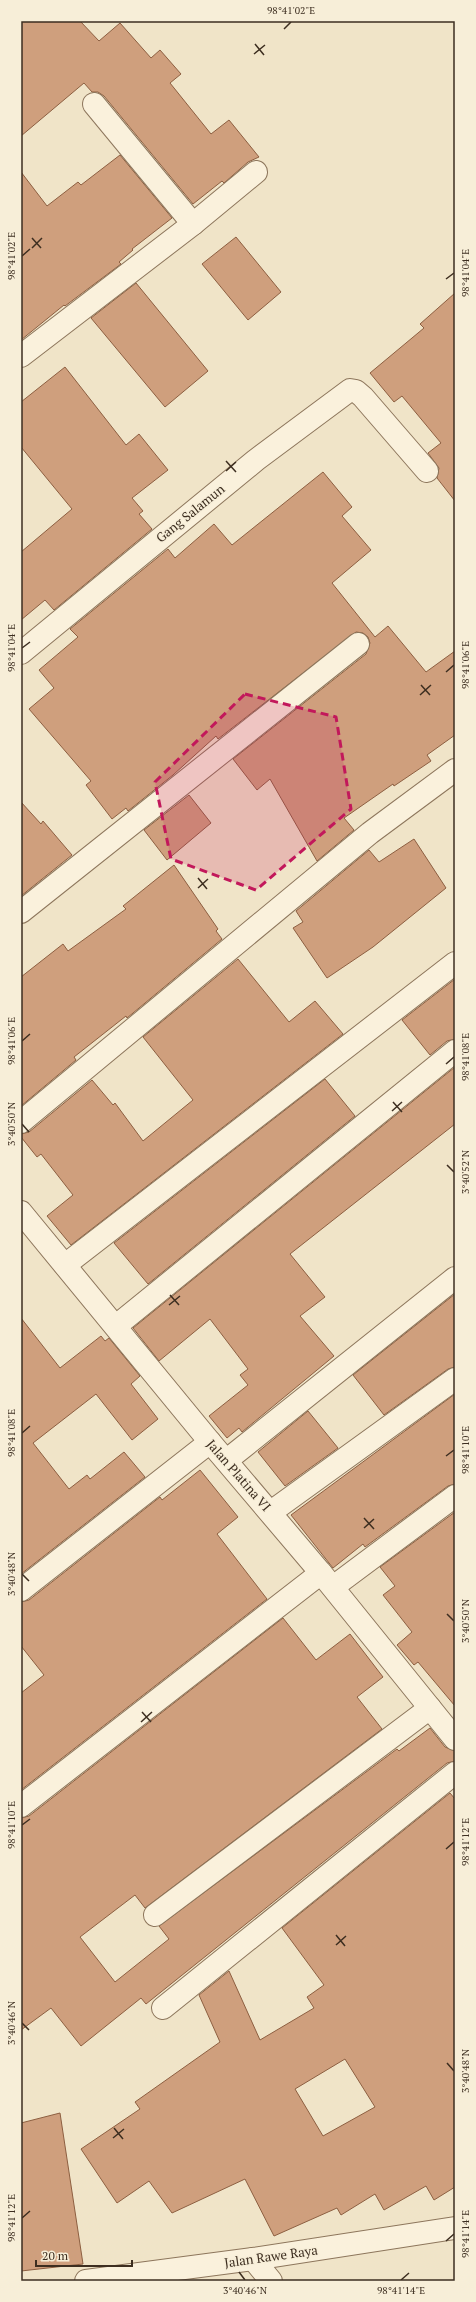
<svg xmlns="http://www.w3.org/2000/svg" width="476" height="2302" font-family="'PT Serif',serif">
	<rect width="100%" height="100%" fill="#f0e4c8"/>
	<g fill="#cf9f7d" stroke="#8d5f41" fill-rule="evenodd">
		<polygon points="21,21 80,21 99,41 120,23 151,58 160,50 181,74 170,83 211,134 229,120 259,157 248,162 224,183 222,181 193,204 104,96 98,92 92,92 84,83 21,136"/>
		<polygon points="120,155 172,218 132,249 133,250 119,262 121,264 65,306 64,305 21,340 21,172 47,206 78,182 81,185"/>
		<polygon points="236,237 281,292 248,320 202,264"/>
		<polygon points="136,283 208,371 165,407 91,318"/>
		<polygon points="455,293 455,501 437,478 439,468 428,453 441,443 402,396 394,402 370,373 424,328 420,324"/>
		<polygon points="65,367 126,445 139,434 168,470 132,498 143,511 139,514 152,529 54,610 45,600 21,620 21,552 72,509 21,447 21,402"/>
		<polygon points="323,472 352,507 342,516 371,550 332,583 375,637 388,626 426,672 455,651 455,735 427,755 431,761 394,786 393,784 344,818 354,830 317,861 270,779 257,790 233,759 366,654 370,643 368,637 363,633 356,632 218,739 216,736 173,775 128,811 126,808 112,819 86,785 91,781 29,709 54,688 39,670 78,637 70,629 168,549 175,558 214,524 232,545"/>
		<polygon points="189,795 211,823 167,860 144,830"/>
		<polygon points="21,802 41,824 43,821 72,855 21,896"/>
		<polygon points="414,839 446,888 373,947 327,978 293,928 303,922 296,911 369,850 379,862"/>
		<polygon points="174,865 218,929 216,931 222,939 127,1018 126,1016 74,1057 76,1060 21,1106 21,977 63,944 68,951 126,909 123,906"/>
		<polygon points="238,959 289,1022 315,1001 343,1034 71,1245 47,1216 73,1195 41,1154 37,1157 21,1137 21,1134 29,1132 92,1080 113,1105 115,1103 143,1141 193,1100 143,1037"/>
		<polygon points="455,979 455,1039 447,1041 430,1055 402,1020"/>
		<polygon points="455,1067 455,1124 290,1254 325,1297 300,1316 334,1356 242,1432 239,1428 227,1438 209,1416 248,1385 240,1375 248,1369 210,1319 159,1361 133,1328"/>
		<polygon points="325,1079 355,1116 148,1284 114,1243"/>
		<polygon points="455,1294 455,1367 448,1369 384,1415 353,1375"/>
		<polygon points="21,1318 60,1368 101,1336 105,1341 109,1338 140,1376 131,1384 158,1419 132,1440 96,1394 33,1443 69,1489 87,1475 90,1479 124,1452 145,1477 21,1574"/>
		<polygon points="455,1394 455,1484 448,1486 365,1547 363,1544 333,1568 291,1515"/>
		<polygon points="308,1411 338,1448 285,1486 258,1452"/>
		<polygon points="200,1470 238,1517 217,1534 267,1599 21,1790 21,1693 44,1675 21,1646 21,1602 29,1600 160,1497 162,1500"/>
		<polygon points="455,1512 455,1706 418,1662 414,1665 397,1645 412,1632 383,1595 395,1586 380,1567"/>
		<polygon points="283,1618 316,1660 350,1634 383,1677 357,1697 382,1729 145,1908 135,1895 80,1937 115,1982 169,1939 159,1926 397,1749 399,1751 430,1728 445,1747 455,1751 455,1761 447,1763 146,2004 141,1998 81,2046 51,2008 21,2030 21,1818 29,1816"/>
		<path d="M450,1793L455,1799V2187L434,2200L426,2186L384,2210L375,2194L341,2215L337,2208L274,2236L245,2179L172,2213L149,2181L117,2203L81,2149L140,2109L135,2102L220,2042L199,1995L229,1971L260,2040L314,2008L307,1997L324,1985L282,1928ZM345,2059L375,2107L323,2136L295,2089Z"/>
		<polygon points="60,2113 83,2264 21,2271 21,2123"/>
	</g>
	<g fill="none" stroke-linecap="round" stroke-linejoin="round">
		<defs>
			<g id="minor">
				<polyline points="94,104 193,224"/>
				<polyline points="21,356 193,224 256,172"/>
				<polyline points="21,653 256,460 350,390 356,391 363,397 427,471"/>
				<polyline points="21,912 358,644"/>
				<polyline points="21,1122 370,833 455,770"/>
				<polyline points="21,1212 210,1442 321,1573 455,1739"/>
				<polyline points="65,1265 455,963"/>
				<polyline points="116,1326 455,1051"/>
				<polyline points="227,1460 455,1278"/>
				<polyline points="271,1512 455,1379"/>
				<polyline points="333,1587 455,1496"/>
				<polyline points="21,1590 210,1442"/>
				<polyline points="21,1806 321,1573"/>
				<polyline points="155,1915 430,1708"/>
				<polyline points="163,2008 455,1773"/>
				<polyline points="253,2259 271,2281"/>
			</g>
			<polyline id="tertiary" points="86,2281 253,2259 455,2228"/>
		</defs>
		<use href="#minor" stroke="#8d765c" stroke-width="24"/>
		<use href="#tertiary" stroke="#8d765c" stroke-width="24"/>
		<use href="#minor" stroke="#faf1dc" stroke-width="22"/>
		<use href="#tertiary" stroke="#faf1dc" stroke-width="22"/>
	</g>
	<path fill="#c2185b" fill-opacity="0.2" stroke="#c2185b" stroke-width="3" stroke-dasharray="8 5" stroke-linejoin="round" d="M245,694L336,717L351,809L256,890L171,859L155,782Z"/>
	<path fill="none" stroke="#3d2e20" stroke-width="1.5" d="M284,29L291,22M255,44L264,55M254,54L265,45M32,238L41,248M32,248L42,238M22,256L30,249M446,279L454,273M226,461L236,472M226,471L236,462M22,648L30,642M446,672L454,665M421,685L430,695M420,695L431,685M198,878L207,889M198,888L208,879M22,1041L30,1034M446,1064L454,1057M393,1102L402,1112M392,1111L402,1102M22,1124L29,1132M447,1165L454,1172M170,1295L179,1305M169,1305L180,1296M22,1433L30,1426M446,1456L454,1450M364,1518L374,1529M364,1528L374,1519M22,1574L29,1581M447,1614L454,1621M142,1712L151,1722M141,1722L152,1712M22,1825L30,1819M446,1849L454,1842M336,1935L345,1946M336,1945L346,1936M22,2023L29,2030M447,2063L454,2071M114,2128L123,2139M113,2138L124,2129M22,2218L30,2211M446,2241L454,2234M239,2272L245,2280M401,2280L409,2273"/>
	<g text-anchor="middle" stroke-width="3" stroke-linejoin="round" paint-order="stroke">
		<g font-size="13" fill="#3d2e20" stroke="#f7eed8">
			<text transform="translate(190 513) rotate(-39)" y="5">Gang Salamun</text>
			<text transform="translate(239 1475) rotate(49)" y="5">Jalan Platina VI</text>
			<text transform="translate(271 2256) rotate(-8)" y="5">Jalan Rawe Raya</text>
		</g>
	</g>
	<rect width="476" height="2302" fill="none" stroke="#f7eed8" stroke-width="44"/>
	<path d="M36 2260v6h96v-6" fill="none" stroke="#3d2e20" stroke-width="2"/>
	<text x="42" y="2260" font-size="12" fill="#3d2e20" stroke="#f7eed8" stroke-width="3" paint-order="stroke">20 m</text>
	<rect x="22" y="22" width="432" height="2258" fill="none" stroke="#3d2e20" stroke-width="1.5"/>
	<g font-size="10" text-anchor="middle" fill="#3d2e20">
		<text x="291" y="14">98°41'02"E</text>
		<text transform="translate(11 256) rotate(-90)" y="4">98°41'02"E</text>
		<text transform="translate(465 273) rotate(-90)" y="4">98°41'04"E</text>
		<text transform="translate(11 648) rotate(-90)" y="4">98°41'04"E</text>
		<text transform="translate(465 665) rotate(-90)" y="4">98°41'06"E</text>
		<text transform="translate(11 1041) rotate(-90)" y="4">98°41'06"E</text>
		<text transform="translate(465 1057) rotate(-90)" y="4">98°41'08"E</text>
		<text transform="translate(11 1124) rotate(-90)" y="4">3°40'50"N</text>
		<text transform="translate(465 1172) rotate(-90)" y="4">3°40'52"N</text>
		<text transform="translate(11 1433) rotate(-90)" y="4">98°41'08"E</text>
		<text transform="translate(465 1450) rotate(-90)" y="4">98°41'10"E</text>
		<text transform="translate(11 1574) rotate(-90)" y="4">3°40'48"N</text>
		<text transform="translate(465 1621) rotate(-90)" y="4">3°40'50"N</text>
		<text transform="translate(11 1825) rotate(-90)" y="4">98°41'10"E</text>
		<text transform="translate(465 1842) rotate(-90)" y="4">98°41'12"E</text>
		<text transform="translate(11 2023) rotate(-90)" y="4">3°40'46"N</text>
		<text transform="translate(465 2071) rotate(-90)" y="4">3°40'48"N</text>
		<text transform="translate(11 2218) rotate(-90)" y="4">98°41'12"E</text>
		<text transform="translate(465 2234) rotate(-90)" y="4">98°41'14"E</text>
		<text x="245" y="2294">3°40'46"N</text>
		<text x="401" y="2294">98°41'14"E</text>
	</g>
</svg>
